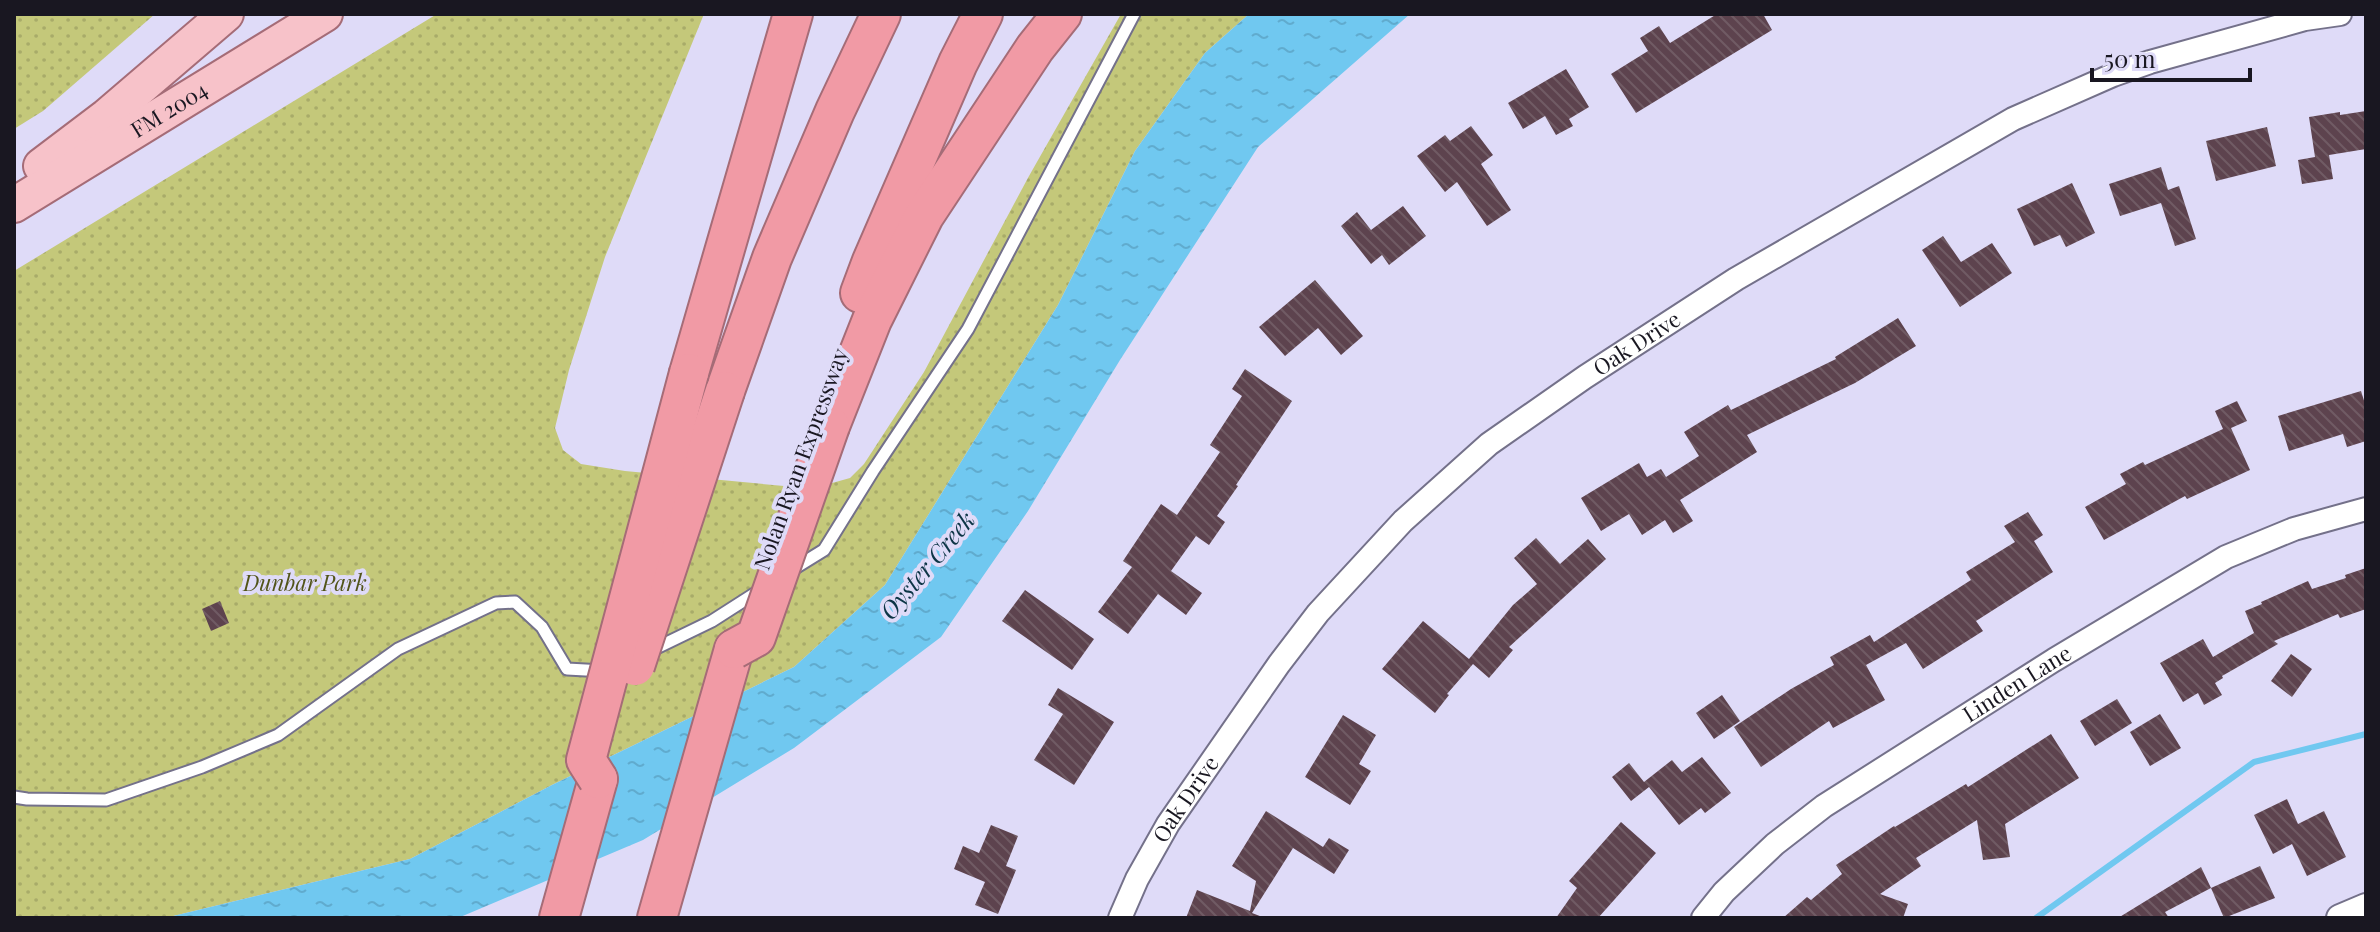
<svg xmlns="http://www.w3.org/2000/svg" width="2380" height="932" font-family="'Playfair Display',serif">
	<defs>
		<pattern id="park-dots" width="8" height="8" patternUnits="userSpaceOnUse" patternTransform="scale(2)"><rect width="8" height="8" fill="#c4c87a"/><path d="M2 2h.1M6 6h.1" fill="none" stroke="#a8ab69" stroke-width="1.8" stroke-linecap="round"/></pattern>
		<pattern id="water-ripples" width="26" height="14" patternUnits="userSpaceOnUse" patternTransform="scale(2)"><rect width="26" height="14" fill="#70c8f0"/><path d="M2 4q2-2 4 0t4 0M15 11q2-2 4 0t4 0" fill="none" stroke="#60abce"/></pattern>
		<pattern id="building-back-hatch" width="6" height="6" patternUnits="userSpaceOnUse" patternTransform="scale(2)"><rect width="6" height="6" fill="#5d434e"/><path d="M-1 5l2 2M0 0l6 6M5-1l2 2" fill="none" stroke="#705b64"/></pattern>
	</defs>
	<rect width="100%" height="100%" fill="#dfdbf8"/>
	<g fill="url(#park-dots)">
		<polygon points="14,14 155,14 43,111 14,129"/>
		<polygon points="437,14 704,14 605,257 569,370 555,428 563,450 581,464 625,471 795,487 825,485 850,478 864,464 924,372 1029,176 1121,14 1249,14 1205,53 1135,151 1058,305 885,585 794,667 552,785 410,859 165,918 14,918 14,271"/>
	</g>
	<polygon fill="url(#water-ripples)" points="1249,14 1410,14 1258,147 1120,360 1028,511 941,637 794,748 643,840 458,918 165,918 410,859 552,785 794,667 885,585 1058,305 1135,151 1205,53"/>
	<g fill="none" stroke-linecap="round" stroke-linejoin="round">
		<polyline stroke="#70c8f0" stroke-width="6" points="2036,918 2254,762 2366,734"/>
	</g>
	<g fill="url(#building-back-hatch)">
		<polygon points="1717,14 1763,14 1772,30 1636,113 1611,74 1648,51 1640,38 1659,26 1670,43"/>
		<polygon points="1566,69 1589,107 1569,119 1573,126 1556,135 1545,116 1523,129 1508,103"/>
		<polygon points="2366,111 2366,149 2329,155 2333,179 2302,184 2298,160 2315,157 2309,117 2340,112 2340,115"/>
		<polygon points="1471,126 1493,155 1481,164 1511,210 1487,226 1457,182 1445,192 1417,156 1445,135 1450,141"/>
		<polygon points="2267,127 2276,166 2216,181 2206,141"/>
		<polygon points="2161,167 2168,190 2179,186 2196,239 2175,246 2161,203 2120,216 2109,184"/>
		<polygon points="2072,183 2095,233 2066,247 2060,235 2034,246 2017,209"/>
		<polygon points="1403,206 1426,236 1389,265 1382,255 1371,264 1341,226 1357,212 1371,230"/>
		<polygon points="1943,236 1961,262 1992,243 2012,273 1960,307 1922,250"/>
		<polygon points="1315,280 1363,336 1341,355 1318,328 1285,356 1259,327"/>
		<polygon points="1898,318 1916,346 1855,383 1747,435 1757,452 1680,500 1693,521 1673,533 1665,520 1642,535 1629,514 1601,531 1581,498 1639,463 1647,477 1661,469 1666,477 1699,456 1684,432 1728,405 1731,410 1836,359 1835,357"/>
		<polygon points="1245,369 1292,401 1236,485 1238,486 1217,516 1225,522 1209,545 1196,536 1171,571 1202,593 1186,615 1158,594 1128,634 1098,612 1132,567 1123,561 1161,504 1177,515 1220,452 1210,445 1242,396 1232,389"/>
		<polygon points="2361,391 2366,407 2366,441 2347,447 2343,434 2289,451 2278,416"/>
		<polygon points="2237,401 2247,421 2231,428 2250,470 2187,499 2185,496 2104,540 2085,507 2126,484 2120,474 2143,462 2145,465 2223,429 2215,411"/>
		<polygon points="2028,512 2043,535 2034,541 2053,572 1976,621 1983,631 1923,669 1906,643 1866,665 1885,700 1833,728 1829,721 1761,767 1734,727 1791,689 1834,665 1830,657 1870,635 1874,642 1971,580 1966,572 2015,542 2004,526"/>
		<polygon points="1536,538 1560,564 1588,539 1606,559 1509,647 1513,650 1489,678 1473,664 1447,694 1449,695 1435,713 1382,669 1423,621 1469,659 1513,605 1537,584 1514,558"/>
		<polygon points="2366,568 2366,609 2340,618 2338,614 2274,641 2278,644 2222,676 2223,678 2215,683 2222,695 2204,705 2198,693 2183,702 2160,663 2203,639 2213,657 2254,633 2245,611 2262,604 2261,602 2308,581 2312,589 2346,578 2345,575"/>
		<polygon points="1025,590 1094,639 1072,670 1002,621"/>
		<polygon points="220,601 229,623 211,631 202,609"/>
		<polygon points="2291,654 2312,669 2292,697 2271,681"/>
		<polygon points="1058,688 1114,722 1074,785 1034,760 1063,714 1048,705"/>
		<polygon points="1722,695 1740,721 1714,739 1696,713"/>
		<polygon points="2117,699 2132,723 2095,746 2080,721"/>
		<polygon points="2160,714 2181,748 2150,766 2130,732"/>
		<polygon points="1343,715 1376,735 1359,764 1371,771 1350,805 1305,777"/>
		<polygon points="2051,734 2079,778 2005,824 2010,857 1983,860 1977,820 1916,858 1921,866 1880,894 1908,904 1903,918 1783,918 1807,897 1811,900 1842,874 1836,865 1894,826 1895,827 1966,784 1968,787"/>
		<polygon points="1702,757 1731,793 1705,813 1701,808 1679,825 1649,787 1631,801 1612,777 1629,763 1644,782 1672,760 1682,772"/>
		<polygon points="2287,799 2298,824 2324,811 2346,857 2307,876 2292,844 2273,854 2254,815"/>
		<polygon points="1266,811 1323,847 1329,838 1349,850 1334,874 1293,848 1252,913 1265,918 1186,918 1197,890 1250,911 1256,881 1232,866"/>
		<polygon points="1621,822 1656,853 1598,918 1556,918 1577,888 1569,881"/>
		<polygon points="991,825 1018,836 1006,866 1016,870 998,914 975,905 985,882 954,869 963,846 979,853"/>
		<polygon points="2260,866 2275,898 2224,918 2211,888"/>
		<polygon points="2201,867 2211,888 2165,912 2169,918 2118,918"/>
	</g>
	<g fill="none" stroke-linecap="round" stroke-linejoin="round">
		<defs>
			<g id="service">
				<polyline points="790,571 824,550 873,471 968,329 1134,14"/>
				<polyline points="648,652 712,621 762,589"/>
				<polyline points="14,797 27,799 106,800 202,767 278,735 398,649 496,603 515,602 542,627 567,669 604,671"/>
			</g>
			<g id="minor">
				<path id="s1" d="M1120,918L1137,879L1168,824L1279,664L1318,613L1403,521L1489,444L1585,377L1736,279L2013,119L2113,75L2150,62L2305,19L2340,14"/>
				<path id="s2" d="M1703,918L1724,892L1775,844L1824,806L2054,660L2226,557L2294,529L2366,509"/>
			</g>
			<polyline id="tertiary" points="2340,918 2366,907"/>
			<g id="primary">
				<polyline points="41,166 107,116 226,14"/>
				<path id="s3" d="M14,205L325,14"/>
			</g>
			<g id="motorway">
				<polyline points="860,293 872,261 958,63 983,14"/>
				<polyline points="689,373 793,14"/>
				<polyline points="725,391 772,258 835,111 881,14"/>
				<polyline points="830,426 872,320 924,216 1035,48 1062,14"/>
				<polyline points="559,918 598,779"/>
				<polyline points="657,918 734,649"/>
			</g>
		</defs>
		<use href="#service" stroke="#74718a" stroke-width="15"/>
		<use href="#minor" stroke="#74718a" stroke-width="26"/>
		<use href="#tertiary" stroke="#74718a" stroke-width="30"/>
		<use href="#primary" stroke="#a56c77" stroke-width="38"/>
		<use href="#motorway" stroke="#a56c77" stroke-width="42"/>
		<use href="#service" stroke="#fff" stroke-width="11"/>
		<use href="#minor" stroke="#fff" stroke-width="22"/>
		<use href="#tertiary" stroke="#fff" stroke-width="26"/>
		<use href="#primary" stroke="#f7c2c9" stroke-width="34"/>
		<use href="#motorway" stroke="#f19aa5" stroke-width="38"/>
		<defs>
			<g id="motorway-bridge">
				<polyline points="734,649 756,637 830,426"/>
				<polyline points="635,666 725,391"/>
				<polyline points="598,779 586,760 689,373"/>
			</g>
		</defs>
		<use href="#motorway-bridge" stroke="#a56c77" stroke-width="42" stroke-linecap="butt"/>
		<use href="#motorway-bridge" stroke="#f19aa5" stroke-width="38"/>
	</g>
	<g text-anchor="middle" stroke-width="8" stroke-linejoin="round" paint-order="stroke">
		<g font-size="22" fill="#191721" stroke="#dfdbf8">
			<text dy="8" stroke="none"><textPath href="#s3" startOffset="182">FM 2004</textPath></text>
			<text dy="8" stroke="none"><textPath href="#s1" startOffset="784">Oak Drive</textPath></text>
			<text transform="translate(801 459) rotate(-70)" y="8">Nolan Ryan Expressway</text>
			<text dy="8" stroke="none"><textPath href="#s2" startOffset="394">Linden Lane</textPath></text>
			<text dy="8" stroke="none"><textPath href="#s1" startOffset="136">Oak Drive</textPath></text>
		</g>
		<g font-size="22" font-style="italic" fill="#525419" stroke="#dfdbf8">
			<text x="305" y="591">Dunbar Park</text>
		</g>
		<g font-size="24" font-style="italic" fill="#0d3546" stroke="#dfdbf8">
			<text transform="translate(928 566) rotate(-50)" y="8">Oyster Creek</text>
		</g>
	</g>
	<rect width="2380" height="932" fill="none" stroke="#191721" stroke-width="32"/>
	<path d="M2092 68v12h158v-12" fill="none" stroke="#191721" stroke-width="4"/>
	<text x="2104" y="68" font-size="24" fill="#191721" stroke="#dfdbf8" stroke-width="6" paint-order="stroke">50 m</text>
</svg>
